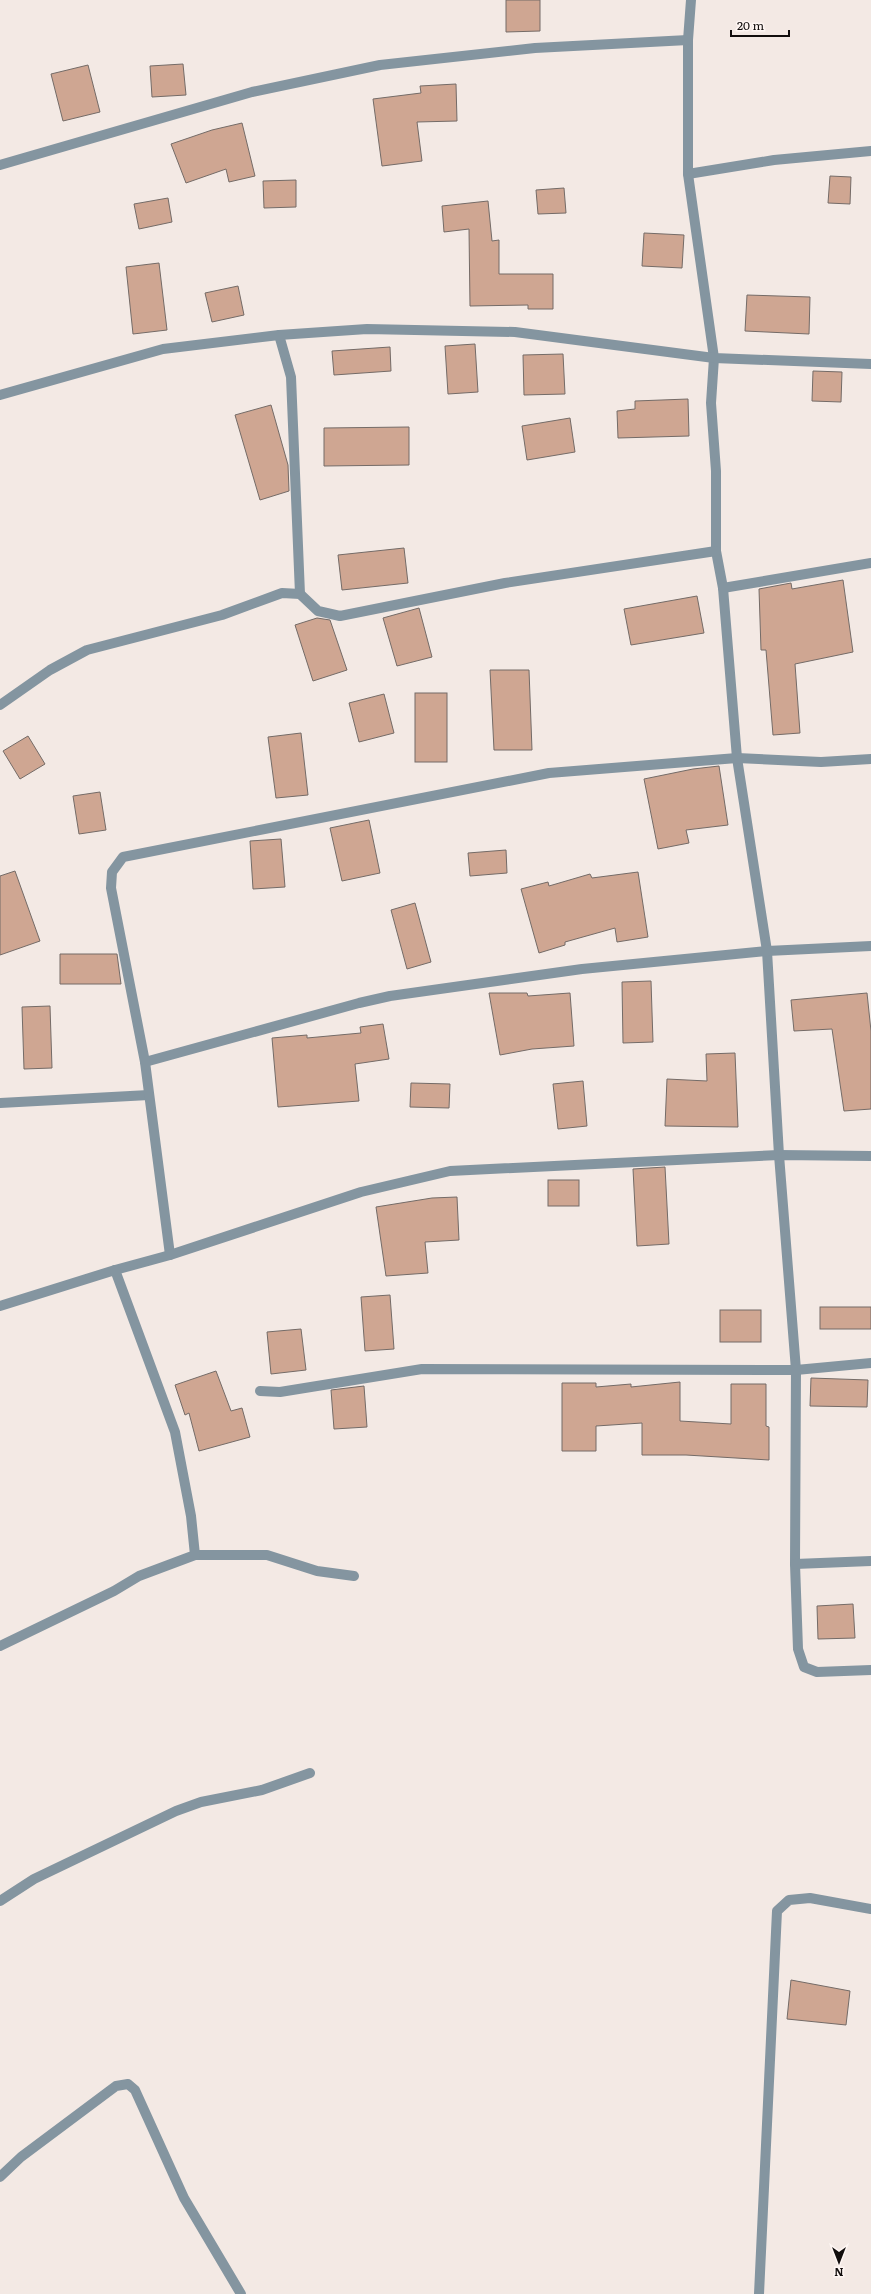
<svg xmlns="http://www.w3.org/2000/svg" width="871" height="2294" font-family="Literata,serif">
	<rect width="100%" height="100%" fill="#f3e9e4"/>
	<g fill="#cfa692" stroke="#746b67">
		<polygon points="506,0 540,0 540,31 506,32"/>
		<polygon points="183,64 186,95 152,97 150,66"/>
		<polygon points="88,65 100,112 63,121 51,74"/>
		<polygon points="456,84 457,121 417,122 422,161 382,166 373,99 421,93 420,86"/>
		<polygon points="242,123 255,176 229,182 226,169 186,183 171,144 212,130"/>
		<polygon points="830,176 851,177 850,204 828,203"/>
		<polygon points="296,180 296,207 264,208 263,181"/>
		<polygon points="564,188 566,213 538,214 536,190"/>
		<polygon points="168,198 172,222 139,229 134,204"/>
		<polygon points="488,201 492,241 499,240 499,274 553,274 553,309 528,309 528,305 470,306 469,229 444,232 442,206"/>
		<polygon points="644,233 684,235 682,268 642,266"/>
		<polygon points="159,263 167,330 133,334 126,267"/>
		<polygon points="238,286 244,315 212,322 205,293"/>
		<polygon points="747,295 810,297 809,334 745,331"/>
		<polygon points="475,344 478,392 448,394 445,346"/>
		<polygon points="390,347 391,371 334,375 332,351"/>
		<polygon points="563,354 565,394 524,395 523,355"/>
		<polygon points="813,371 842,372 841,402 812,401"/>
		<polygon points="688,399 689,436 618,438 617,411 635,409 635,401"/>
		<polygon points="271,405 288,465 289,491 260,500 235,415"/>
		<polygon points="570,418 575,452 527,460 522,426"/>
		<polygon points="409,427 409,465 324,466 324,428"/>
		<polygon points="404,548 408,583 342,590 338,555"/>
		<polygon points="843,580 853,652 795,664 800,733 773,735 766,650 761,650 759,589 791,583 792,589"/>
		<polygon points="697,596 704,633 631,645 624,609"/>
		<polygon points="419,608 432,657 397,666 383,618"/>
		<polygon points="317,618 330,620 347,670 313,681 295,625"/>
		<polygon points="490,670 529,670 532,750 494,750"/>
		<rect x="415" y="693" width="32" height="69"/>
		<polygon points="384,694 394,733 359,742 349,703"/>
		<polygon points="301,733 308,795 276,798 268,737"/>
		<polygon points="28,736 45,764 20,779 3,751"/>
		<polygon points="719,766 728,825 686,830 689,843 658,849 644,779 693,769"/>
		<polygon points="100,792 106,830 79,834 73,796"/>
		<polygon points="369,820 380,873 342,881 330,828"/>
		<polygon points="281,839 285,887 253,889 250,841"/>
		<polygon points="506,850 507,873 470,876 468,853"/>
		<polygon points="15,871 40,941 0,955 0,876"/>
		<polygon points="638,872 648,937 617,942 615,928 565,942 565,945 539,953 521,889 548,882 549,886 590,874 592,878"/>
		<polygon points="415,903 431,962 407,969 391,910"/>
		<polygon points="60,954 117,954 121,984 60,984"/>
		<polygon points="651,981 653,1042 623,1043 622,982"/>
		<polygon points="489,993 527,993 528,996 570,993 574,1046 532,1049 500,1055"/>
		<polygon points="867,993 871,1031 871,1109 844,1111 832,1029 794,1031 791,1000"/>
		<polygon points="50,1006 52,1068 24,1069 22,1007"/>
		<polygon points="383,1024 389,1059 355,1064 359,1101 278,1107 272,1038 307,1035 307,1038 361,1033 360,1027"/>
		<polygon points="735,1053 738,1127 665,1126 667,1079 707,1081 706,1054"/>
		<polygon points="583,1081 587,1126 558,1129 553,1084"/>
		<polygon points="411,1083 450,1084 449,1108 410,1107"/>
		<polygon points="665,1167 669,1244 637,1246 633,1169"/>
		<rect x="548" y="1180" width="31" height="26"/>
		<polygon points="457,1197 459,1240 425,1242 428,1273 386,1276 376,1207 432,1198"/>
		<polygon points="390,1295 394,1349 365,1351 361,1297"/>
		<rect x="820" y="1307" width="51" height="22"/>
		<rect x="720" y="1310" width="41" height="32"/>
		<polygon points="301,1329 306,1370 271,1374 267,1332"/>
		<polygon points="216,1371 231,1411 242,1408 250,1437 199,1451 189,1413 185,1415 175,1385"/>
		<polygon points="811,1378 868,1380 867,1407 810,1406"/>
		<polygon points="680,1382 680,1421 731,1424 731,1384 766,1384 766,1426 769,1427 769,1460 686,1455 642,1455 642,1423 596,1426 596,1451 562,1451 562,1383 596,1383 596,1387 631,1384 631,1387"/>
		<polygon points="364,1386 367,1427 334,1429 331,1390"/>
		<polygon points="853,1604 855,1638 818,1639 817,1606"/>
		<polygon points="791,1980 850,1991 846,2025 787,2019"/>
	</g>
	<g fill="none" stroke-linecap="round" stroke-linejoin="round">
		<g stroke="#8495a0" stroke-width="10">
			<polyline points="691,0 688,40 688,174 714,358 711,403 716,471 716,551 723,588 737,758 767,951 779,1155 796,1370 795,1564 798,1649 804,1667 817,1672 871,1670"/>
			<polyline points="0,165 252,92 380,65 535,48 688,40"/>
			<polyline points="688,174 774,160 871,151"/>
			<polyline points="279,335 291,377 300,594"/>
			<polyline points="0,395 163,349 279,335 367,329 515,332 714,358 871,364"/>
			<polyline points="723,588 871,563"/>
			<polyline points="0,705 50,670 87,650 222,615 282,593 300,594 318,611 340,616 505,583 716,551"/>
			<polyline points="145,1062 359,1003 390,996 582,969 767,951 871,946"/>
			<polyline points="0,1103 149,1095"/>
			<polyline points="170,1255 145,1062 111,888 112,872 123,857 549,773 737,758 821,762 871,759"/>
			<polyline points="0,1306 115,1270 170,1255 361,1192 450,1171 779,1155 871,1156"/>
			<polyline points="260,1391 280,1392 422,1369 796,1370 871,1363"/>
			<polyline points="195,1555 267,1555 317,1571 354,1576"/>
			<polyline points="795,1564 871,1561"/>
			<polyline points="0,1646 114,1591 139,1576 195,1555 191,1516 175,1432 115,1270"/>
			<polyline points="0,1901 34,1879 176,1811 201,1802 262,1790 310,1773"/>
			<polyline points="0,2177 21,2157 116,2086 128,2084 135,2090 184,2198 241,2294"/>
			<polyline points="759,2294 777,1911 789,1900 810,1898 871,1909"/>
		</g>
	</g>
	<g transform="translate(839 2262) rotate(180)" stroke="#fef6f3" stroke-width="3" paint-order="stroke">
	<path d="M0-3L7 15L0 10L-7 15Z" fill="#110d0c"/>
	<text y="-6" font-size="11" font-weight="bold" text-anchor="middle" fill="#110d0c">N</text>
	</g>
	<path d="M731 30v6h58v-6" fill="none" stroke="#110d0c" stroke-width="2"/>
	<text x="737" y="30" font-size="12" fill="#110d0c" stroke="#fef6f3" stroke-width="3" paint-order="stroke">20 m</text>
</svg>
